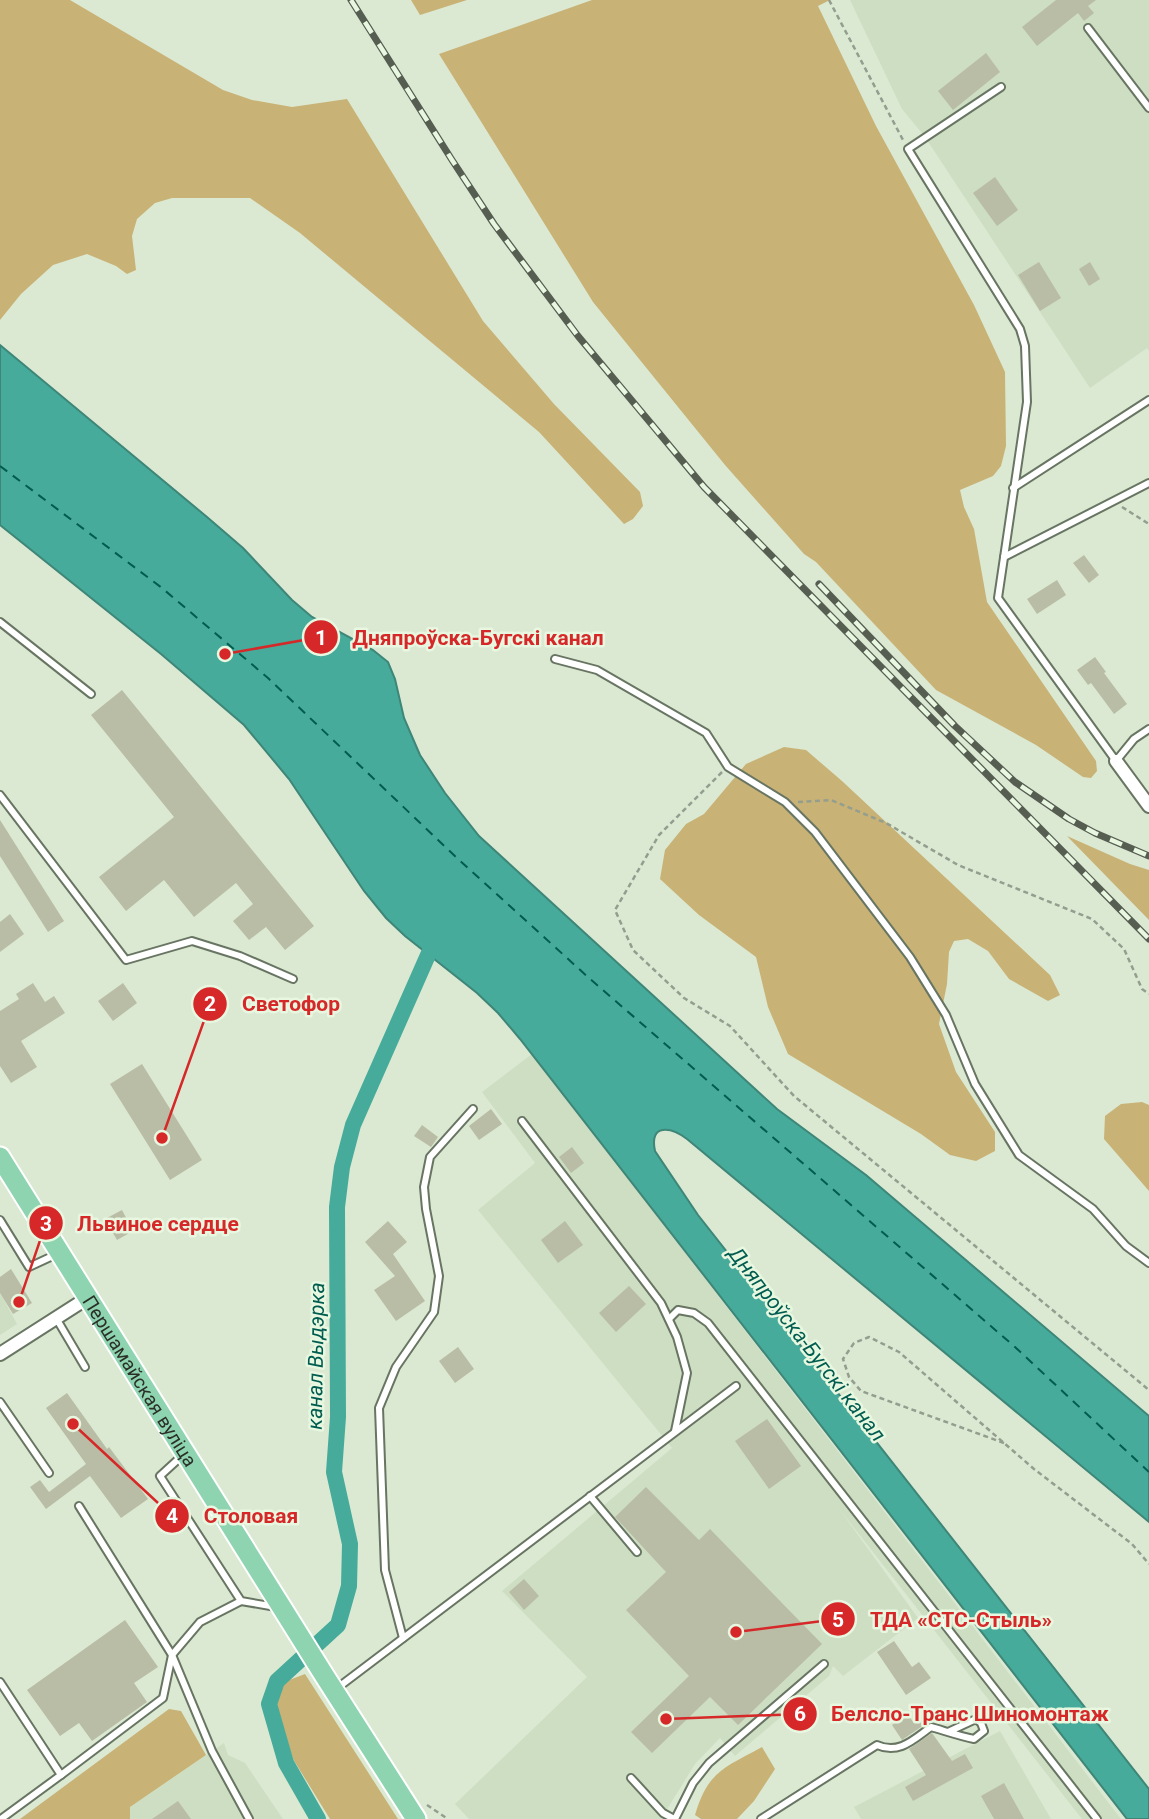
<svg xmlns="http://www.w3.org/2000/svg" width="1149" height="1819" font-family="Roboto,sans-serif">
	<rect width="100%" height="100%" fill="#dbe9d3"/>
	<g fill="#cddec3">
		<polygon points="850,0 1149,0 1149,351 1147,348 1090,388 925,137 902,109"/>
		<polygon points="532,1054 1121,1819 1082,1819 840,1510 918,1618 843,1676 833,1666 829,1676 735,1756 720,1738 695,1764 661,1819 469,1819 455,1804 587,1677 502,1591 672,1448 478,1210 535,1163 482,1092"/>
		<polygon points="0,1293 17,1324 0,1335"/>
		<polygon points="1000,1731 1051,1819 861,1819 854,1807"/>
		<polygon points="224,1743 228,1755 245,1763 283,1819 130,1819 130,1807"/>
	</g>
	<g fill="#c9b275">
		<polygon points="0,0 70,0 223,90 252,100 292,107 347,99 483,321 554,404 640,492 643,506 633,519 624,524 539,432 300,233 250,198 172,198 155,203 137,219 132,236 136,270 127,274 116,266 87,254 53,265 21,294 0,320"/>
		<polygon points="411,0 467,0 420,15"/>
		<polygon points="592,0 830,0 818,6 876,126 974,305 1005,372 1006,446 1001,466 993,476 960,490 964,507 974,529 987,602 1096,761 1097,771 1091,778 1083,777 1036,745 936,690 816,562 804,554 725,465 593,302 439,54"/>
		<polygon points="784,747 806,750 842,781 1050,975 1060,995 1048,1001 1009,979 988,951 968,939 954,941 949,952 947,984 939,1024 956,1072 995,1132 995,1151 976,1161 950,1155 921,1134 788,1054 768,1007 756,957 699,915 660,879 665,850 686,824 704,814 746,764"/>
		<polygon points="1067,836 1130,864 1149,870 1149,920"/>
		<polygon points="1142,1102 1149,1105 1149,1191 1104,1139 1105,1116 1121,1104"/>
		<polygon points="305,1674 398,1819 330,1819 293,1759 276,1704 284,1682"/>
		<polygon points="169,1709 181,1711 206,1755 130,1807 130,1819 20,1819"/>
		<path d="M762,1747L775,1769L754,1801L737,1819H701L695,1815C708,1771 724,1768 762,1747Z"/>
	</g>
	<path fill="#46ab9a" stroke="#3e8678" stroke-width="2" d="M0,345L207,517L243,548L292,600L312,617L373,650L388,662L395,679L404,718L420,755L445,793L479,836L777,1109L866,1175L1149,1416V1522L687,1139C671,1127 649,1123 655,1151L698,1215L1149,1789V1819H1127L520,1039L498,1013L477,993L405,936L386,918L364,891L289,779L244,725L161,654L0,525Z"/>
	<g fill="none" stroke-linecap="round" stroke-linejoin="round">
		<polyline stroke="#46ab9a" stroke-width="16" points="318,1819 286,1763 269,1704 277,1681 338,1625 349,1586 350,1544 334,1472 338,1417 337,1207 342,1167 353,1125 436,937"/>
		<polyline stroke="#015c50" stroke-width="2" stroke-dasharray="9 7" stroke-linecap="butt" points="0,466 162,588 268,678 458,859 589,978 1015,1347 1149,1472"/>
	</g>
	<g fill="#babda5">
		<polygon points="1056,0 1096,0 1088,6 1094,13 1084,21 1078,13 1037,46 1022,27"/>
		<polygon points="986,53 1000,72 953,110 938,91"/>
		<polygon points="995,177 1018,210 997,226 973,193"/>
		<polygon points="1039,262 1061,298 1040,311 1018,275"/>
		<polygon points="1090,262 1100,279 1089,286 1079,269"/>
		<polygon points="1084,555 1099,575 1089,583 1073,563"/>
		<polygon points="1057,580 1066,595 1037,614 1027,599"/>
		<polygon points="1095,657 1106,672 1104,673 1127,704 1114,714 1091,683 1088,685 1077,670"/>
		<polygon points="122,690 314,926 285,950 266,927 249,940 233,921 253,904 236,883 194,917 164,880 126,911 99,877 174,817 91,715"/>
		<polygon points="0,820 64,921 48,932 0,856"/>
		<polygon points="10,914 24,934 0,952 0,922"/>
		<polygon points="33,983 45,1002 54,996 65,1013 21,1041 37,1067 11,1083 0,1066 0,1011 19,999 16,994"/>
		<polygon points="123,983 137,1003 113,1021 98,1001"/>
		<polygon points="142,1064 202,1160 170,1180 110,1084"/>
		<polygon points="491,1109 502,1124 479,1140 469,1126"/>
		<polygon points="422,1125 438,1137 431,1147 414,1136"/>
		<polygon points="572,1147 584,1163 571,1173 559,1157"/>
		<polygon points="122,1210 133,1231 117,1240 105,1219"/>
		<polygon points="388,1221 407,1242 393,1254 425,1301 396,1321 374,1290 395,1276 365,1242"/>
		<polygon points="565,1221 583,1245 558,1263 541,1240"/>
		<polygon points="11,1269 32,1303 13,1314 0,1293 0,1277"/>
		<polygon points="629,1286 646,1304 616,1332 599,1313"/>
		<polygon points="458,1347 474,1369 455,1383 439,1361"/>
		<polygon points="67,1393 107,1449 109,1447 148,1499 121,1518 90,1476 46,1509 30,1487 40,1480 49,1492 86,1464 46,1408"/>
		<polygon points="767,1419 801,1466 769,1489 735,1441"/>
		<polygon points="646,1487 699,1540 710,1529 822,1644 738,1725 710,1697 652,1753 631,1732 689,1676 626,1610 666,1572 615,1517"/>
		<polygon points="524,1579 539,1596 524,1610 509,1592"/>
		<polygon points="125,1620 158,1667 134,1683 147,1702 92,1741 79,1723 60,1736 27,1690"/>
		<polygon points="894,1641 912,1667 919,1662 931,1678 906,1695 877,1652"/>
		<polygon points="908,1714 913,1722 922,1716 927,1723 902,1740 892,1725"/>
		<polygon points="932,1733 952,1761 965,1754 973,1768 913,1801 905,1787 926,1775 909,1749"/>
		<polygon points="1004,1783 1024,1819 994,1819 981,1796"/>
		<polygon points="178,1801 191,1819 152,1819"/>
	</g>
	<g fill="none" stroke-linecap="round" stroke-linejoin="round">
		<defs>
			<g id="lane">
				<polyline points="1088,28 1149,108"/>
				<polyline points="1001,87 908,149 1020,329 1025,346 1027,402 998,598 1116,761 1134,739 1149,729"/>
				<polyline points="1013,488 1149,400"/>
				<polyline points="1004,557 1149,483"/>
				<polyline points="0,622 91,694"/>
				<polyline points="555,659 597,670 706,733 728,767 785,802 815,832 910,957 946,1015 975,1084 1019,1155 1093,1209 1126,1246 1149,1263"/>
				<polyline points="0,795 126,960 192,941 240,956 293,979"/>
				<polyline points="522,1121 661,1303 677,1337 687,1373 675,1431"/>
				<polyline points="0,1220 29,1267 57,1254"/>
				<polyline points="56,1318 85,1367"/>
				<polyline points="669,1319 678,1310 694,1313 708,1323 1097,1819"/>
				<polyline points="0,1402 49,1473"/>
				<polyline points="184,1454 160,1476 241,1601 276,1607"/>
				<polyline points="590,1496 637,1552"/>
				<polyline points="79,1506 172,1655 212,1751 249,1819"/>
				<polyline points="403,1638 385,1570 379,1408 396,1367 434,1312 439,1276 426,1209 424,1187 430,1157 473,1109"/>
				<polyline points="0,1682 61,1775 1,1819"/>
				<polyline points="336,1689 736,1386"/>
				<polyline points="61,1775 163,1698 172,1655 200,1622 241,1601"/>
				<polyline points="631,1778 663,1813 674,1819"/>
				<polyline points="675,1819 693,1783 709,1763 824,1664"/>
				<path d="M761,1819L877,1745C899,1755 914,1739 931,1727C945,1731 959,1736 974,1739L984,1731L981,1723L976,1719L948,1732"/>
			</g>
			<g id="street">
				<polyline points="1116,761 1149,806"/>
				<polyline points="0,1354 89,1297"/>
			</g>
			<g id="primary">
				<path id="s1" d="M0,1157L324,1675L416,1819"/>
			</g>
		</defs>
		<use href="#lane" stroke="#687562" stroke-width="10"/>
		<use href="#street" stroke="#687562" stroke-width="16"/>
		<use href="#primary" stroke="#fff" stroke-width="23"/>
		<g stroke="#949e8e" stroke-width="2.5" stroke-dasharray="5 3.5" stroke-linecap="butt">
			<polyline points="829,0 903,140"/>
			<polyline points="1122,507 1149,524"/>
			<polyline points="722,772 659,835 615,910 633,950 684,998 730,1026 794,1096 1149,1390"/>
			<polyline points="798,802 831,800 886,823 958,865 1092,919 1124,949 1142,989 1149,994"/>
			<polyline points="1004,1443 861,1391 849,1377 843,1359 854,1343 869,1337 899,1352 1034,1469 1132,1544 1149,1564"/>
			<polyline points="427,1805 448,1819"/>
		</g>
		<use href="#lane" stroke="#fff" stroke-width="6"/>
		<use href="#street" stroke="#fff" stroke-width="12"/>
		<use href="#primary" stroke="#8ed4b0" stroke-width="19"/>
		<defs>
			<g id="rail">
				<polyline points="351,0 452,160 494,224 578,336 704,487 1149,939"/>
				<polyline points="819,584 955,726 1015,782 1069,819 1095,833 1149,856"/>
			</g>
		</defs>
		<use href="#rail" stroke="#565d51" stroke-width="7"/>
		<use href="#rail" stroke="#e8f7e0" stroke-width="4.5" stroke-dasharray="13" stroke-linecap="butt"/>
	</g>
	<g text-anchor="middle" stroke-width="5" stroke-linejoin="round" paint-order="stroke">
		<g font-size="19" fill="#2a2f27" stroke="#e8f7e0">
			<text dy="7" stroke="none"><textPath href="#s1" startOffset="264">Першамайская вуліца</textPath></text>
		</g>
		<g font-size="21" font-style="italic" fill="#015c50" stroke="#e8f7e0">
			<text transform="translate(807 1344) rotate(52)" y="7">Дняпроўска-Бугскі канал</text>
			<text transform="translate(316 1356) rotate(-89)" y="7">канал Выдэрка</text>
		</g>
	</g>
	<path fill="none" stroke="#d62828" stroke-width="2.5" d="M225 654L321 637M162 1138L210 1004M19 1302L46 1223M73 1424L172 1516M736 1632L838 1619M666 1719L800 1714"/>
	<g fill="#d62828" stroke="#e8f7e0" stroke-width="2.5">
		<circle cx="225" cy="654" r="7"/>
		<circle cx="162" cy="1138" r="7"/>
		<circle cx="19" cy="1302" r="7"/>
		<circle cx="73" cy="1424" r="7"/>
		<circle cx="736" cy="1632" r="7"/>
		<circle cx="666" cy="1719" r="7"/>
		<circle cx="321" cy="637" r="18"/>
		<circle cx="210" cy="1004" r="18"/>
		<circle cx="46" cy="1223" r="18"/>
		<circle cx="172" cy="1516" r="18"/>
		<circle cx="838" cy="1619" r="18"/>
		<circle cx="800" cy="1714" r="18"/>
	</g>
	<g font-size="21" text-anchor="middle" font-weight="bold" fill="#fff">
		<text x="321" y="645">1</text>
		<text x="210" y="1011">2</text>
		<text x="46" y="1231">3</text>
		<text x="172" y="1523">4</text>
		<text x="838" y="1627">5</text>
		<text x="800" y="1721">6</text>
	</g>
	<g font-size="21" text-anchor="middle" font-weight="bold" fill="#d62828" stroke="#e8f7e0" stroke-width="5" stroke-linejoin="round" paint-order="stroke">
		<text x="478" y="645">Дняпроўска-Бугскі канал</text>
		<text x="291" y="1011">Светофор</text>
		<text x="158" y="1231">Львиное сердце</text>
		<text x="251" y="1523">Столовая</text>
		<text x="961" y="1627">ТДА «СТС-Стыль»</text>
		<text x="970" y="1721">Белсло-Транс Шиномонтаж</text>
	</g>
</svg>
